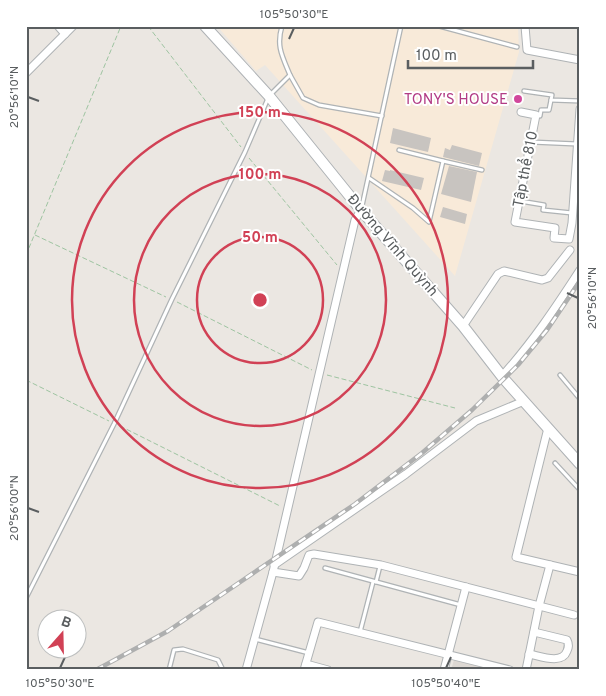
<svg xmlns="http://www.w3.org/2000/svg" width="606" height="696" font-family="Overpass,sans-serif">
	<rect width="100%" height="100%" fill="#ebe7e2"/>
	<polygon fill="#f8ead9" points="217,26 518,26 519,52 455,276 265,65 256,71"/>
	<polygon fill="#ddd8d3" points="454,660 493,670 451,670"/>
	<g fill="#c8c4c0">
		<polygon points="393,128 431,138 428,152 390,143"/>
		<polygon points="452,145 482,153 479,166 443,157 445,148 450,150"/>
		<polygon points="449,166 477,172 471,202 441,194"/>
		<polygon points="385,170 390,171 390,170 424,178 421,190 382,181"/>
		<polygon points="443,207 467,214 465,224 440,217"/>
	</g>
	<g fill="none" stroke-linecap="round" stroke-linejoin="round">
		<defs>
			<g id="lane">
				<polyline points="439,26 517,47"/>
				<polyline points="290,75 303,98 319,105 382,116"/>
				<polyline points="524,91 552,95 551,100 580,101"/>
				<polyline points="536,115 540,116 541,110 549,110 551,100"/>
				<polyline points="531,142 577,144"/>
				<polyline points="443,161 482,170"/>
				<polyline points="369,178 413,208 429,222 443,161 399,150"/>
				<polyline points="520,201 544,205 543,210 572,213"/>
				<polyline points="362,206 401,26"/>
				<polyline points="560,375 580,399"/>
				<polyline points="555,463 580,490"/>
				<polyline points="325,568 461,605"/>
				<polyline points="376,582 380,566"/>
				<path d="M26,598L114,424L172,299L245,152L269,96L290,75C282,56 276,46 282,26"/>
				<polyline points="360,632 373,582"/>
				<polyline points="255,639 309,653"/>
				<polyline points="169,670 174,650 183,649 218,660 223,670"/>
			</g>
			<g id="street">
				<polyline points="58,26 65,34"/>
				<polyline points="525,26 527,50 580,60"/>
				<polyline points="26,73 73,26"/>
				<polyline points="521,112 536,115 515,222 555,228 554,238 569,239 572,223 580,109"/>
				<polyline points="463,326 498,274 504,271 542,280 548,278 570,250"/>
				<path d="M502,376C532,343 556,307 580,270"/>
				<polyline points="548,428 516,557 580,572"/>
				<polyline points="274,565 406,474 476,421 524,401"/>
				<polyline points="273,572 299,576 304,568 309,555 314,554 381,565 574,615"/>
				<path d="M529,654C540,656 562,665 567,651C569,647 569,644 567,640L534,632"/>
				<polyline points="306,664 328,670"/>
				<polyline points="246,670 273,572 355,220 361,210"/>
				<polyline points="304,670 318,622 510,670"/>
				<polyline points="444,670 466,587"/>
				<polyline points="526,670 539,606 550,565"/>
			</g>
			<polyline id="secondary" points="205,26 269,96 361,210 463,326 504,379 580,464"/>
		</defs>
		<use href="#lane" stroke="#afb3b5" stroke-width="5.5"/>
		<use href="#street" stroke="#afb3b5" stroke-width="9"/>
		<use href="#secondary" stroke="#aeb2b5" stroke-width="12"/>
		<g stroke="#9ec4a1" stroke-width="1" stroke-dasharray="5 2.5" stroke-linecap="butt">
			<polyline points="148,26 241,147"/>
			<polyline points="249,158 337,265"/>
			<polyline points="35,235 166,297"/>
			<polyline points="26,255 121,26"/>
			<polyline points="177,302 312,370"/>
			<polyline points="327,375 455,408"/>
			<polyline points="26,380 109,421"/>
			<polyline points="120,426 280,506"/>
		</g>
		<use href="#lane" stroke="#fff" stroke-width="3"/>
		<use href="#street" stroke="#fff" stroke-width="7"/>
		<use href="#secondary" stroke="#fff" stroke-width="10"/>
		<defs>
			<polyline id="rail" points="96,670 168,631 355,504 422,453 472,410 518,365 547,330 580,281"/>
		</defs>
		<use href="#rail" stroke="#aeafaf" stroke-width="4.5"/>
		<use href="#rail" stroke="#fff" stroke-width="2.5" stroke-dasharray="8" stroke-linecap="butt"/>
	</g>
	<path fill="none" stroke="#5a5e60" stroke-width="2" d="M289,39L294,28M28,97L39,101M567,293L578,298M28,508L39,512M60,668L65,657M446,668L451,657"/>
	<g fill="none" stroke="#d14155" stroke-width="2.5">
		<circle cx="260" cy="300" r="63"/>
		<circle cx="260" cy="300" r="126"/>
		<circle cx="260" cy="300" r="188"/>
	</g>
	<circle fill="#d1479c" stroke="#fff" stroke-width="2" cx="518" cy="99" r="5"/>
	<g text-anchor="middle" stroke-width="4" stroke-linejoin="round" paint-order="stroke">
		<g font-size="15" fill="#b23c85" stroke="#fff" text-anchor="end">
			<text x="508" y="104">TONY'S HOUSE</text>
		</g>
		<g font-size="15" fill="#5a5e60" stroke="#fff">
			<text transform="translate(525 169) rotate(-79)" y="5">Tập thể 810</text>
			<text transform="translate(393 245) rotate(49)" y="5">Đường Vĩnh Quỳnh</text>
		</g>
	</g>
	<circle cx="260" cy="300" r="8" fill="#d14155" stroke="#fff" stroke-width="2.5"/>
	<g font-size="15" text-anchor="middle" font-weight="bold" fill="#d14155" stroke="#fff" stroke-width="4" stroke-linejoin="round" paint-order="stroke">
		<text x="260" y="117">150 m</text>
		<text x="260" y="179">100 m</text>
		<text x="260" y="242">50 m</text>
	</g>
	<rect width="606" height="696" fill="none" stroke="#ffffff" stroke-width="55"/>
	<g transform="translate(62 634) rotate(20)"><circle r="24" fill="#ffffff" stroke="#bdbfbf"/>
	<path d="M0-4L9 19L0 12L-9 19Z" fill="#d14155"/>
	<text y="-8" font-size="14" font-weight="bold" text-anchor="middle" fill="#5a5e60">B</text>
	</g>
	<path d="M408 60v8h125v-8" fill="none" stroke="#5a5e60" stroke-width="2.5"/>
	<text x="416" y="60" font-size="15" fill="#5a5e60" stroke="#ffffff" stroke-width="4" paint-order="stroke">100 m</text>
	<rect x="28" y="28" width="550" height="640" fill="none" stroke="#5a5e60" stroke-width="2"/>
	<g font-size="12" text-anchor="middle" fill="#5a5e60">
		<text x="294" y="18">105°50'30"E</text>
		<text transform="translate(14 97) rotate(-90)" y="4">20°56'10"N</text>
		<text transform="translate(592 298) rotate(-90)" y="4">20°56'10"N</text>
		<text transform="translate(14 508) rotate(-90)" y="4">20°56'00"N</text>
		<text x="60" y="687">105°50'30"E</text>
		<text x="446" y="687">105°50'40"E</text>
	</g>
</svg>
